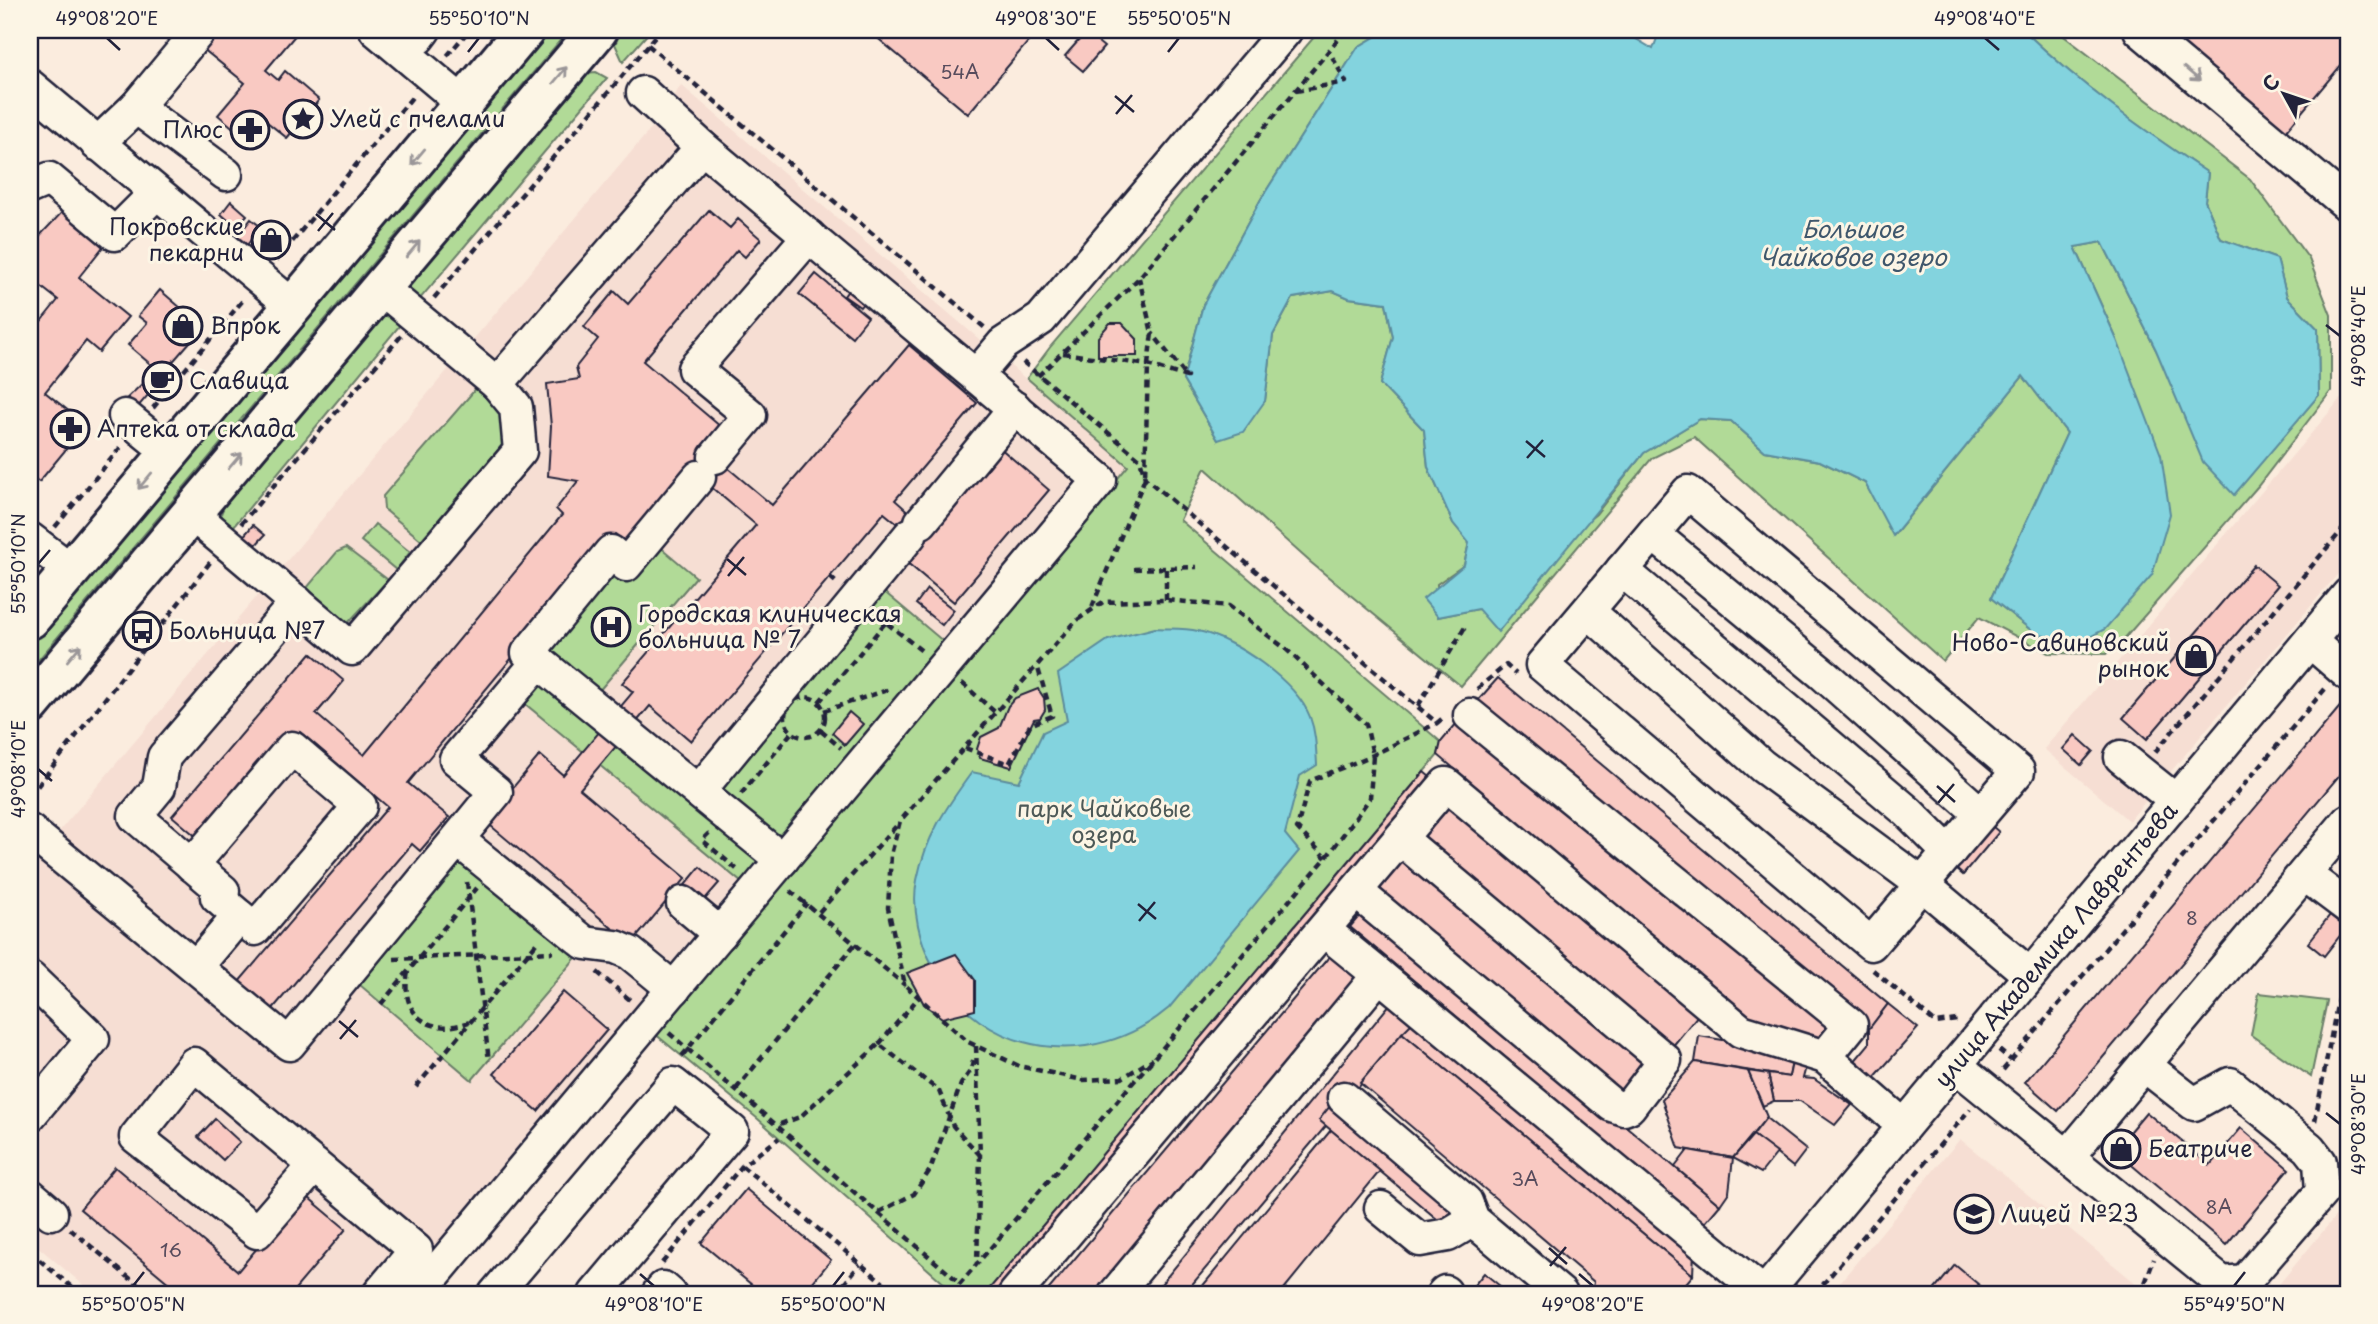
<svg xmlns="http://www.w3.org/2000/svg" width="2378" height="1324" font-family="'Playpen Sans',sans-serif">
	<rect width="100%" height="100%" fill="#fbecde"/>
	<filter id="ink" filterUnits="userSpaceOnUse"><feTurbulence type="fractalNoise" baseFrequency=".0143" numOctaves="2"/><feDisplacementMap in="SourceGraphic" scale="14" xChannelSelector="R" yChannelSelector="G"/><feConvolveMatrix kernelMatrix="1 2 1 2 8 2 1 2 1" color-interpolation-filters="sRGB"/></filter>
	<g filter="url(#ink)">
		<g fill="#f6ded3">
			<polygon points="681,85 1128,466 435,1294 94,1294 30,1240 30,866 664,113"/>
			<polygon points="2348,390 2348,562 2129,821 2044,749"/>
			<polygon points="1960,1139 2149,1294 1830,1294"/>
			<polygon points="2348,1201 2348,1294 2271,1294"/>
		</g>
		<g fill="#b1da97" stroke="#6a7e69" stroke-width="2">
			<polygon points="544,30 569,30 30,670 30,641"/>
			<polygon points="622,30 651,30 623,62 615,44"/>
			<path d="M1320,30H1386L1358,47L1261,199L1203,305L1183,380L1218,440L1265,401L1273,335L1293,298L1333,291L1349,298L1386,303L1393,337L1380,384L1424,430L1428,467L1453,523L1469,542L1464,565L1437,584L1438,617L1478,609L1596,514L1644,453L1700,419L1731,421L1765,451L1820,461L1865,483L1894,535L2023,376L2067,433L1991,598L2036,634L2077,644L2117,340L2075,247L2102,242L2156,350L2234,494L2319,395L2318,329L2287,297L2277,259L2221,239L2205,201L2208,173C2138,127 2084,88 2023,30H2056L2250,179L2309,259L2331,315V391L2258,486L2124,639L2106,654L2048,653L1979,617L1943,661L1694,437L1652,458L1461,686L1309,561L1205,468L1180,520L1441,742L1438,755L985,1294H956L758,1119L654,1033L1128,466L1027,378L1051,346Z"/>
			<polygon points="596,72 607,78 414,306 406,288 407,283 585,73"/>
			<polygon points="388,313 405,319 229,532 221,514 226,501 383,315"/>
			<polygon points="479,385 500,404 504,443 421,540 384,509 383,496"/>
			<polygon points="375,524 410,552 396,570 361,541"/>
			<polygon points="646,535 696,577 598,692 694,774 863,574 950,647 747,887 512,693"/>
			<polygon points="346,548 388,580 346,625 301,595 337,552"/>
			<polygon points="453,860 470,860 579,954 472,1080 354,980"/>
			<polygon points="2259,993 2327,1001 2311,1077 2251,1035"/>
		</g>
		<g fill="#83d3de" stroke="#5c8c9d" stroke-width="2">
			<path d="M1387,30H1621L1653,49L1660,30H2023C2084,88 2139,127 2208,173L2205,201L2221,239L2277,259L2287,297L2318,329L2319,395L2234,495L2203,462L2156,350L2102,242L2075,247L2117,340L2161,455L2170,514L2152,575L2105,629L2077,644L2036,634L1991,598L2067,433L2023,376L1893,536L1865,483L1820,461L1765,451L1731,421L1700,419L1644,453L1498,632L1478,609L1438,617L1423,599L1464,565L1469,543L1453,523L1428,467L1424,430L1380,384L1393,337L1386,303L1349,298L1333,291L1293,298L1273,335L1265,401L1243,432L1218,440L1183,380L1203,305L1261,199L1358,47Z"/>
			<path d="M1155,628C1169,629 1184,628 1198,631C1235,639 1296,681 1310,717C1316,733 1316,748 1317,765L1300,776L1285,834L1299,851L1169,1008C1094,1072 981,1058 934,968C920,943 911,909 917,880C925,838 947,806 972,772L1019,782L1043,732L1067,721L1058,674L1108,640Z"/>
		</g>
		<g fill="#f9c9c2" stroke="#22223b" stroke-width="2">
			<polygon points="217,30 295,30 298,32 266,70 278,80 285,71 319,100 287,138 267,122 250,142 218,115 245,83 202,48"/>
			<polygon points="868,30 1038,30 968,114"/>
			<polygon points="2150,30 2348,30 2348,57 2280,138"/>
			<polygon points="1086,32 1104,47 1083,71 1065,56"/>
			<polygon points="231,201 247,215 236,227 221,214"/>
			<polygon points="65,209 106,243 79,277 128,317 99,352 86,341 45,392 86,425 39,482 30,475 30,335 58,300 30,278 30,246"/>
			<polygon points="709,210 730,228 738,219 761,239 745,257 737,250 643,361 721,427 709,452 772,505 909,345 977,403 895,500 929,530 999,447 1049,490 954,602 904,560 919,542 884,513 691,741 650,706 580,789 686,878 631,944 485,821 540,755 563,775 633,692 622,683 756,525 692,471 629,545 615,534 408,783 449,817 420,851 412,844 265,1018 232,990 388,807 300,732 205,844 172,816 311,653 344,681 316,714 364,755 562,515 556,509 578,481 548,476 551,426 547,384 579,379 576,367 598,339 584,327 614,291 628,304"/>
			<polygon points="251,219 261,227 247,245 237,237"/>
			<polygon points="267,232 277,241 262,259 251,250"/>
			<polygon points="816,274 868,317 852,337 799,294"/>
			<polygon points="855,281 871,293 860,307 844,296"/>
			<polygon points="160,290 203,327 162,374 128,345 147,323 138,316"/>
			<polygon points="1110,323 1122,323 1137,339 1137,356 1098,356 1098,337"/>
			<polygon points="146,380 155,387 131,415 119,406"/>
			<polygon points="253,525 265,535 253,548 242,538"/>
			<polygon points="2254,565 2278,585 2147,739 2123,718"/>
			<polygon points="927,589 954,610 942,625 916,604"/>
			<polygon points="1498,678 1888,1004 1869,1029 1474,705"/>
			<polygon points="1038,689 1044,698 1045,710 1040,718 1034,719 1011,767 980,758 977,749 981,737 999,728 1008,706 1015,698"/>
			<polygon points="2343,703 2348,708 2348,765 2058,1111 2025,1082"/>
			<polygon points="849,712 863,724 845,745 832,733"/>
			<polygon points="1462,717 1834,1029 1821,1044 1763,1029 1438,755 1441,742"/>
			<polygon points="2075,735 2093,751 2081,765 2063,749"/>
			<polygon points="1424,772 1442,787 1015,1294 985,1294"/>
			<polygon points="1451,800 1703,1009 1672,1047 1419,838"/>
			<polygon points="1985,820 1999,832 1963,875 1949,863"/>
			<polygon points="1406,855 1657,1064 1628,1099 1376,890"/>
			<polygon points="700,867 719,883 699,906 681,890"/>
			<polygon points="1366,908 1720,1205 1704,1224 1350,927"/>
			<polygon points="2330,915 2346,928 2324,956 2308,943"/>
			<polygon points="1334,951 1371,982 1109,1294 1045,1294"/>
			<polygon points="956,954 975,980 975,1010 942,1018 924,1004 907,973"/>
			<polygon points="563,992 607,1030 538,1111 494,1074"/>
			<polygon points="1395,998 1418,1017 1184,1294 1153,1294"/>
			<polygon points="1888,1004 1918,1028 1872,1080 1853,1063 1869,1044 1869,1029"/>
			<polygon points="1418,1017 1694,1251 1693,1275 1402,1033"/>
			<polygon points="30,1023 34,1027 39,1062 30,1074"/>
			<polygon points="1402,1033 1693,1275 1677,1294 1592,1294 1594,1282 1360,1083"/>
			<polygon points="1699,1036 1794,1052 1789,1077 1695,1062"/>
			<polygon points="1695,1062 1748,1071 1767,1117 1733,1158 1679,1148 1662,1100"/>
			<polygon points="1792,1062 1807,1063 1803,1078 1814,1079 1852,1105 1835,1125 1800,1101 1774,1101 1768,1074 1789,1077"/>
			<polygon points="1748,1071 1768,1074 1774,1101 1763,1106"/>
			<polygon points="1334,1101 1459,1206 1443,1224 1319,1120"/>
			<polygon points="2146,1112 2210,1165 2241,1128 2289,1169 2226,1245 2114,1150"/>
			<polygon points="1766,1118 1806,1150 1793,1167 1753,1135"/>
			<polygon points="215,1119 240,1142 223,1160 198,1137"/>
			<polygon points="1331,1130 1380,1171 1280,1294 1196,1294"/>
			<polygon points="1753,1135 1777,1153 1761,1173 1733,1158"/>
			<polygon points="1688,1150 1733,1158 1729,1192 1720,1205 1675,1167"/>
			<polygon points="115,1167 238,1271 303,1193 346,1229 291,1294 182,1294 80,1209"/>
			<polygon points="746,1189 831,1260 803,1294 763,1294 701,1243"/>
			<polygon points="1955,1265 1990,1294 1931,1294"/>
			<polygon points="1484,1273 1500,1286 1493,1294 1467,1294"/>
		</g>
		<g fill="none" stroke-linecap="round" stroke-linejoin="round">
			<defs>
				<g id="minor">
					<polyline points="200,30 136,107 226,174"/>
					<polyline points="376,30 463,103"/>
					<polyline points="408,30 418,38 424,30"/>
					<polyline points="2140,30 2348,205"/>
					<polyline points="30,86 293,306"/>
					<polyline points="97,144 136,107"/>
					<polyline points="30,187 49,179 115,234 155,194"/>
					<polyline points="381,288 497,384"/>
					<polyline points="976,376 1003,344 1041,319 1286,30"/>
					<polyline points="125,416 170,453"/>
					<polyline points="715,457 750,415 694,369 809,236"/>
					<polyline points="699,477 626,565 611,552 528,653 782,860"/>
					<polyline points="191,513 352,649 520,451 516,407 497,384 702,147"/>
					<polyline points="921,522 1015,408"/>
					<polyline points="1653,534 1823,674 1981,814"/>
					<polyline points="30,539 71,570"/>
					<polyline points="1622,570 1908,812 1949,853"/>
					<polyline points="1588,611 1762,766 1922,884 1871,944 1542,665 1688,492 2018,771 1922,884 2030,975"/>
					<polyline points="2310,641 2348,674"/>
					<polyline points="1470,715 1851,1025 1825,1057"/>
					<polyline points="2121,757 2176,801"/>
					<polyline points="699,791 910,535"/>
					<polyline points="30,831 289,1044 496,792 456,759 539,661"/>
					<polyline points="458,840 585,943 616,947 630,953 674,989"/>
					<polyline points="192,865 292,748 360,806 255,929 239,916"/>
					<polyline points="2304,874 2348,907"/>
					<polyline points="1357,892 1612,1105 1624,1109 1629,1107 1665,1060 1401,839"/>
					<polyline points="683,903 720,934"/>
					<polyline points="1325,931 1379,975"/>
					<polyline points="196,967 239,916 217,897 223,891 135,816 159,787 164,757 297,602"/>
					<polyline points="30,978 93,1039 30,1115"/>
					<polyline points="1955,1065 2222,1283 2245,1281 2322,1192 2320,1162 2309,1148 2230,1084 2194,1104 2144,1065"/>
					<polyline points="1344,1098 1466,1202 1473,1220 1561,1294"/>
					<polyline points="2068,1156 2348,821"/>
					<polyline points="315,1165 257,1232 136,1137 194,1064 416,1250 379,1294"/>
					<polyline points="30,1195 51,1213"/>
					<polyline points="1381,1208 1420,1240 1448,1235 1473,1220"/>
					<polyline points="418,1294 1100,480 702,147 643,93"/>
					<polyline points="495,1294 673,1084 732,1131 595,1294"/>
					<polyline points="658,1294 663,1288 670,1294"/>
					<polyline points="1015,1294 1446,784 1741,1031 1825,1057 1904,1126"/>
					<polyline points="1115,1294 1379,975 1764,1294"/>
					<polyline points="1443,1294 1445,1292"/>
					<polyline points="1764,1294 2348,595"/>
				</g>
				<g id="major">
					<polyline points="30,619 525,30"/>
					<polyline points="30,705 598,30"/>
				</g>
			</defs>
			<use href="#minor" stroke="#22223b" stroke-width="37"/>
			<use href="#major" stroke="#22223b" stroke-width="44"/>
			<g stroke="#22223b" stroke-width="4.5" stroke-dasharray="7 5" stroke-linecap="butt">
				<polyline points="648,45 985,328"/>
				<polyline points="447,56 469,30"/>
				<polyline points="1296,91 1346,82 1329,51"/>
				<polyline points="277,260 414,95"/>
				<polyline points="434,298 661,30"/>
				<polyline points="1063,353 1148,365 1187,377 1152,333"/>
				<polyline points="1023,362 1140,459 1145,478 1437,723 1444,717"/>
				<polyline points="1038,376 1139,278 1346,30"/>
				<polyline points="153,408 244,299"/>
				<polyline points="241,524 401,336"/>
				<polyline points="55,527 121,447"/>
				<polyline points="1134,569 1197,567"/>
				<polyline points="830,577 838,584"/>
				<polyline points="1166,600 1166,568"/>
				<polyline points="1092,607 1145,478 1148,365 1152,333 1139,278"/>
				<polyline points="878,616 923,652"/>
				<polyline points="962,683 996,713"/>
				<polyline points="1477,689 1506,665 1516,674"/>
				<circle cx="805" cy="717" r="20"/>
				<polyline points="819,702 886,622"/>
				<polyline points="1418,706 1465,627"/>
				<polyline points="824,711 890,689"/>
				<polyline points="821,731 841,748"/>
				<polyline points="965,748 1009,764 1030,725 1052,716 1037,665"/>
				<polyline points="2155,752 2348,523"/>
				<polyline points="741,794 792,732"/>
				<polyline points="30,796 211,561"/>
				<polyline points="709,833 702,840 739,871"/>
				<polyline points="1326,858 1297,828 1310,781 1373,755 1437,723"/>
				<polyline points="467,882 489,1061"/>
				<polyline points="790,891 905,985"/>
				<polyline points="819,912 898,824"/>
				<polyline points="394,959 553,952"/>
				<polyline points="1873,970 1936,1023 1957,1020"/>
				<path d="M408,972C399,1015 430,1037 469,1022"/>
				<polyline points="597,972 630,1000"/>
				<polyline points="381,1004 477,888"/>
				<polyline points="669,1033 960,1283"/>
				<polyline points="879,1044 919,997"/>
				<polyline points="976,1046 980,1155 977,1263"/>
				<polyline points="1999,1050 2011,1060"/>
				<polyline points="682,1056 807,903"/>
				<polyline points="2003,1070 2325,689"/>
				<polyline points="416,1087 539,940"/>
				<polyline points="736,1089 856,943"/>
				<polyline points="2315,1121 2348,947"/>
				<polyline points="780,1124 800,1117 879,1044 939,1091 953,1126 980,1155"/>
				<polyline points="742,1166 897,1294"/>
				<polyline points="879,1212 914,1194 930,1170 961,1084 971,1070 974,1057"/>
				<polyline points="70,1229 149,1294"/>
				<polyline points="30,1252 80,1294"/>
				<polyline points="662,1263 742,1166 779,1138"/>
				<polyline points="836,1294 860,1264"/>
				<polyline points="951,1294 1326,858 1370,798 1373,755 1366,724 1286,649 1229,606 1166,600 1103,602 1076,621 900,821 891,855 888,908 905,985 968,1042 1019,1066 1083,1080 1122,1078 1153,1059"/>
				<polyline points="1815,1294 1970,1109"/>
				<polyline points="2141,1294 2154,1259"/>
			</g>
			<use href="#minor" stroke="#fcf5e5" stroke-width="32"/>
			<use href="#major" stroke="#fcf5e5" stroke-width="38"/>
		</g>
		<defs><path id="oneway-shaft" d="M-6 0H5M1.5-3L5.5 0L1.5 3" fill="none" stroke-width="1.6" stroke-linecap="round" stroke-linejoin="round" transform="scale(1.75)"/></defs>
		<g stroke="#9a9698">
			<use href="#oneway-shaft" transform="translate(2192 74) rotate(40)"/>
			<use href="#oneway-shaft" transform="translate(560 75) rotate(-50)"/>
			<use href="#oneway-shaft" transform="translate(418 157) rotate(130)"/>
			<use href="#oneway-shaft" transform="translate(413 249) rotate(-50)"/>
			<use href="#oneway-shaft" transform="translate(235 461) rotate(-50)"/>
			<use href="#oneway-shaft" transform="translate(145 481) rotate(130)"/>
			<use href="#oneway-shaft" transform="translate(74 653) rotate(-50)"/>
		</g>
	</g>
	<path fill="none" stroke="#22223b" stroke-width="2.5" d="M107,38L120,50M1046,38L1059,50M1985,38L1999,50M468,52L479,38M1168,52L1179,38M1115,96L1134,112M1116,114L1132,95M316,214L335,230M318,231L333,213M2326,325L2340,336M1526,441L1545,457M1527,458L1543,440M727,559L746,575M38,564L50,550M728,576L744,557M38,769L52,781M1937,786L1955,802M1938,803L1954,784M1138,904L1156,919M1139,921L1155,902M339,1021L358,1037M340,1039L356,1020M2326,1113L2340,1124M1549,1248L1567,1264M1550,1266L1566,1247M640,1274L654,1286M1579,1274L1593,1286M133,1286L144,1272M833,1286L844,1272M2234,1286L2245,1272"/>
	<defs>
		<symbol id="sight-ring" viewBox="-11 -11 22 22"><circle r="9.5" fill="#fcf5e5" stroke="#22223b" stroke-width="1.5"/><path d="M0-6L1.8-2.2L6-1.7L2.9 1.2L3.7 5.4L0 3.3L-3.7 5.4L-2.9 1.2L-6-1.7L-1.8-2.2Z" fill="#22223b"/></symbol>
		<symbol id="pharmacy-ring" viewBox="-11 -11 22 22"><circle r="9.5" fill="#fcf5e5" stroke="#22223b" stroke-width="1.5"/><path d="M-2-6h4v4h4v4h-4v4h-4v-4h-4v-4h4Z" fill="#22223b"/></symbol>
		<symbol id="shop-ring" viewBox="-11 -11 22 22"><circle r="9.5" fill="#fcf5e5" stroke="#22223b" stroke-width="1.5"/><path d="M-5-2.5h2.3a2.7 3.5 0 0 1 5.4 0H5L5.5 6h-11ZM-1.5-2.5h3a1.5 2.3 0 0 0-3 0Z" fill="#22223b"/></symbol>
		<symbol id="cafe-ring" viewBox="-11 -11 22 22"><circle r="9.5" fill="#fcf5e5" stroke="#22223b" stroke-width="1.5"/><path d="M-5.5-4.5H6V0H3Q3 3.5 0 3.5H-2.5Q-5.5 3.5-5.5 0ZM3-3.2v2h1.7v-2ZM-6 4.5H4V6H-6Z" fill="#22223b"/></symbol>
		<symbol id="hospital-ring" viewBox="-11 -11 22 22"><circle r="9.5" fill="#fcf5e5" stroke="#22223b" stroke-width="1.5"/><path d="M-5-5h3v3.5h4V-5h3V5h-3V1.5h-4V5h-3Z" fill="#22223b"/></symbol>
		<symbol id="bus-ring" viewBox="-11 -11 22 22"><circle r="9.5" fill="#fcf5e5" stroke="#22223b" stroke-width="1.5"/><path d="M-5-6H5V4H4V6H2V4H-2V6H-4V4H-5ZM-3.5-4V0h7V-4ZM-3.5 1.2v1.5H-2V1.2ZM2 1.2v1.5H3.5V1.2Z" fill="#22223b"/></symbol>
		<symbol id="school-ring" viewBox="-11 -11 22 22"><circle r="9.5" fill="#fcf5e5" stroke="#22223b" stroke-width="1.5"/><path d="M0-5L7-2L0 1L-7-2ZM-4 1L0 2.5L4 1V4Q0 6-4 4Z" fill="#22223b"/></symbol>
	</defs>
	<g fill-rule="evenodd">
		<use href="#sight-ring" x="281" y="97" width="44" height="44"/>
		<use href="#pharmacy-ring" x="228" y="108" width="44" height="44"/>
		<use href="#shop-ring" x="249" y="218" width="44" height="44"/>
		<use href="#shop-ring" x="161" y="304" width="44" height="44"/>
		<use href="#cafe-ring" x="140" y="359" width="44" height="44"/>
		<use href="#pharmacy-ring" x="48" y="407" width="44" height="44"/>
		<use href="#hospital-ring" x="589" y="605" width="44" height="44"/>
		<use href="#bus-ring" x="120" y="609" width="44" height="44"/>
		<use href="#shop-ring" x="2174" y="634" width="44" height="44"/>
		<use href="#shop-ring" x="2099" y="1127" width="44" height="44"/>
		<use href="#school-ring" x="1952" y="1192" width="44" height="44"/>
	</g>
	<g text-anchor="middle" stroke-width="6" stroke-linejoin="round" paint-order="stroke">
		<g font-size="19" fill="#584c5d">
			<text x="960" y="79">54А</text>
			<text x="2192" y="925">8</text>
			<text x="1525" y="1186">3А</text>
			<text x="2219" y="1214">8А</text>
			<text x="171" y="1257">16</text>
		</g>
		<g font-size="23" fill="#22223b" stroke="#fcf5e5" text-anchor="start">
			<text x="330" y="127">Улей с пчелами</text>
			<text x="223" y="138" text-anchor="end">Плюс</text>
			<text x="244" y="235" text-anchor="end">Покровские<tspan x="244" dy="26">пекарни</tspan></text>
			<text x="210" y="334">Впрок</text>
			<text x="189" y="389">Славица</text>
			<text x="97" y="437">Аптека от склада</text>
			<text x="638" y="622">Городская клиническая<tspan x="638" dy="26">больница № 7</tspan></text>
			<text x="169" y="639">Больница №7</text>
			<text x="2169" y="651" text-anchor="end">Ново-Савиновский<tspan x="2169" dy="26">рынок</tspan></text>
			<text x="2148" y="1157">Беатриче</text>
			<text x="2001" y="1222">Лицей №23</text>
		</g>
		<g font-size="23" fill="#4d5957" stroke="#fcf5e5">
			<text x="1104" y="817">парк Чайковые<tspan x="1104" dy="26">озера</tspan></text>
		</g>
		<g font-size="23" fill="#22223b" stroke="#fcf5e5">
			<text transform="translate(2056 945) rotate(-50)" y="8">улица Академика Лаврентьева</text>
		</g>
		<g font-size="24" font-style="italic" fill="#3f576c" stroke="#fcf5e5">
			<text x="1853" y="238">Большое<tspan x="1853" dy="28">Чайковое озеро</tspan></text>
		</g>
	</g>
	<rect width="2378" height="1324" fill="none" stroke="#fcf5e5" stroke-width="77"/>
	<g transform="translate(2284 94) rotate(310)" stroke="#fcf5e5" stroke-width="5" paint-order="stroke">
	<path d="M0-5L12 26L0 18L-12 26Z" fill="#22223b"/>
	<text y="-10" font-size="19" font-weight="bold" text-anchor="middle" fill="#22223b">С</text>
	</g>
	<rect x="38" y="38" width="2302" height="1248" fill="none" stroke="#22223b" stroke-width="2.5"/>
	<g font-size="18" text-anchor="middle" fill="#22223b">
		<text x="107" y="25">49°08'20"E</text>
		<text x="479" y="25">55°50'10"N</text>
		<text x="1046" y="25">49°08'30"E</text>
		<text x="1179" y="25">55°50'05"N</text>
		<text x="1985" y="25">49°08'40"E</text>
		<text transform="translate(2359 336) rotate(-90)" y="6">49°08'40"E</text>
		<text transform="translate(19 564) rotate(-90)" y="6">55°50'10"N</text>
		<text transform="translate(19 769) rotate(-90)" y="6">49°08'10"E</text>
		<text transform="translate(2359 1124) rotate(-90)" y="6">49°08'30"E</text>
		<text x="133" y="1311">55°50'05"N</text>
		<text x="654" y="1311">49°08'10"E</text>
		<text x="833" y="1311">55°50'00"N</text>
		<text x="1593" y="1311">49°08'20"E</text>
		<text x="2234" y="1311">55°49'50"N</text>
	</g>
</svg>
